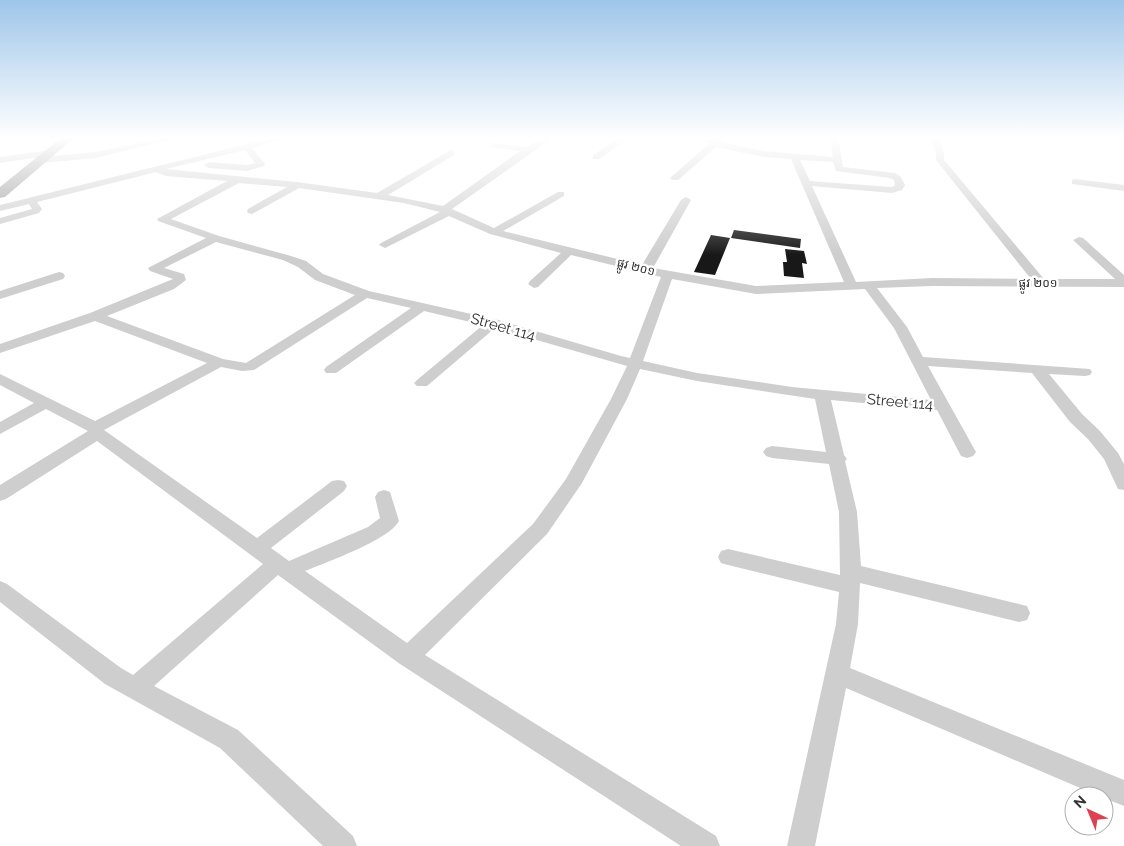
<svg xmlns="http://www.w3.org/2000/svg" width="1124" height="846" font-family="Raleway,'Noto Sans Khmer',sans-serif">
	<rect width="100%" height="100%" fill="#fff"/>
	<g fill="#181818">
		<polygon points="734,230 801,239 800,248 731,238"/>
		<polygon points="711,235 730,238 715,275 694,272"/>
		<polygon points="785,249 804,251 807,264 802,263 804,278 784,276 783,262 787,262"/>
	</g>
	<g fill="none" stroke-linecap="round" stroke-linejoin="round">
		<g fill="#cecece" fill-rule="evenodd">
			<polygon points="166,137 181,137 96,158 41,163 37,160 41,157 96,152"/>
			<path d="M275,137H289L252,148L265,164L264,166L247,171L209,168L204,165L209,162L247,165L255,163L245,150L166,169L297,182L377,193L451,150L455,153L454,155L388,195L443,206L520,151L491,147V143L527,147L544,137H554L452,209L494,228L558,192H564V196L503,231L642,265L681,200L686,197L691,200L653,268L756,286L844,282L791,159L764,157L716,147L678,180H672L670,178L710,143L687,137L715,139L717,137H726L721,142L764,151L833,157L830,137H838L843,167L895,173L901,177L905,185L902,190L892,193L812,186L856,282L932,278L1031,279L936,160V153L930,137H938L944,153V160L1044,279H1115L1073,240L1079,237L1083,238L1124,275V287L932,286L877,288L907,327L923,357L1090,369L1092,372L1090,375L1085,376L1049,374L1082,414L1100,431L1118,453L1124,464V490L1118,489L1104,459L1088,439L1070,422L1032,373L928,366L976,452L973,456L967,458L961,456L937,410L831,400L844,455L847,459L845,461L857,512L861,566L1019,604L1027,606L1030,613L1027,620L1019,622L860,583L858,624L850,668L1124,780V806L1104,798V796H1099L846,688L815,846H787L836,624L839,592L728,565L721,563L718,557L721,551L728,549L840,575L839,512L829,464L772,458L766,456L763,452L766,448L772,446L826,452L815,399L697,381L640,369L627,399L582,483L547,534L425,655L716,836L720,846H681L400,664L278,575L154,686L238,730L353,836L357,846H323L220,748L105,684L0,602V581L7,584L121,668L133,675L263,564L97,441L6,499L0,501V485L88,431L46,409L0,434V422L34,403L0,385V374L95,421L207,363L95,321L0,353V344L90,313L173,279L150,271L148,268L206,238L158,221L157,219L227,181L166,176L156,172L37,202L42,209L39,213L0,224V218L32,209L29,204L0,211V205ZM800,160L833,162L836,171L890,178L894,180L895,185L892,187L810,181ZM239,183L287,187L248,209L247,211L248,213L252,214L299,188L404,203L440,212L381,243L379,245L385,248L449,216L490,234L561,253L530,281L528,284L534,288L538,287L571,255L661,277L630,358L621,356L498,320L369,291L323,274L306,261L291,256L219,236L171,219ZM216,242L283,260L298,267L315,280L355,295L246,363L223,359L107,316L174,289L186,280L184,274L164,268ZM672,279L756,294L865,289L894,328L931,400L792,387L697,373L643,361ZM367,298L411,308L326,367L324,370L326,373H336L424,311L483,325L417,380L414,383L417,386H427L495,328L627,366L611,399L566,479L533,524L407,643L305,571C327,562 389,540 399,521L390,492L384,490L378,492L375,497L380,518L368,527L289,561L271,548L344,491L347,486L344,481L338,480L332,481L257,538L104,430L221,367L242,371L254,370Z"/>
			<polygon points="621,137 631,137 599,159 593,159 593,155"/>
			<polygon points="50,150 53,151 53,155 0,163 0,157"/>
			<polygon points="1075,179 1124,185 1124,191 1072,184 1072,180"/>
			<polygon points="59,272 63,273 65,276 63,279 0,299 0,291"/>
		</g>
		<polygon fill="#989898" fill-rule="evenodd" points="62,137 75,137 5,197 0,198 0,187"/>
	</g>
	<linearGradient id="sky" x2="0" y2="1"><stop stop-color="#9ec6e9"/><stop offset="0.54" stop-color="#fff"/><stop offset="1" stop-color="#fff" stop-opacity="0"/></linearGradient>
	<rect width="1124" height="255" fill="url(#sky)"/>
	<g text-anchor="middle" stroke-width="5" stroke-linejoin="round" paint-order="stroke">
		<g font-size="12" fill="#313131" stroke="#fff">
			<text transform="translate(636 267) rotate(14)" y="4">ផ្លូវ ២០១</text>
			<text x="1038" y="287">ផ្លូវ ២០១</text>
		</g>
		<g font-size="15" fill="#313131" stroke="#fff">
			<text transform="translate(503 327) rotate(16)" y="5">Street 114</text>
			<text transform="translate(900 402) rotate(5)" y="5">Street 114</text>
		</g>
	</g>
	<g transform="translate(1089 811) rotate(316)"><circle r="24" fill="#ffffff" stroke="#adadad"/>
	<path d="M0-4L9 19L0 12L-9 19Z" fill="#dc4051"/>
	<text y="-8" font-size="14" font-weight="bold" text-anchor="middle" fill="#313131">N</text>
	</g>
</svg>
